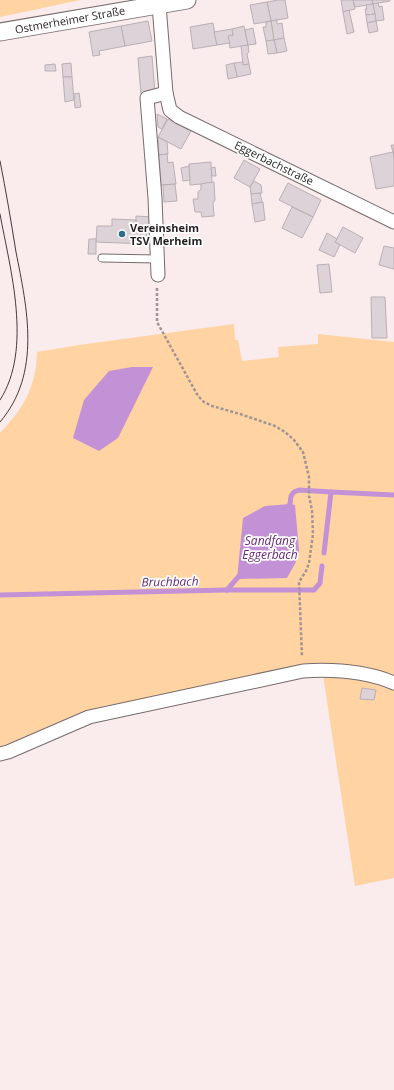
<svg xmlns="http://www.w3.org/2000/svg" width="394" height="1090" font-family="'Open Sans',sans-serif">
	<rect width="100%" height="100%" fill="#faebec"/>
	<g fill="#ffd3a2">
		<polygon points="0,0 81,0 0,17"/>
		<path d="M234,324L235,340H238L242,361L279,357L278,347L318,344V334L394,342V678L350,667L104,706L0,747V433C24,408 36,387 37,352L79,345Z"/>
		<polygon points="323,675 360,679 394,689 394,878 355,886"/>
	</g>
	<g fill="#c391d6">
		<polygon points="132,367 153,367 118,438 99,451 73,438 84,400 109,371"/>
		<polygon points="290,504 295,505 299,550 297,560 287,578 237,579 243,518 265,506"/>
	</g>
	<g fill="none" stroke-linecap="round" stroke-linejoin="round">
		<g stroke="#c391d6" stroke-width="5">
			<polyline points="286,509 290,504 291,496 294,492 299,490 331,492"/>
			<polyline points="324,553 331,492 394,495"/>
			<polyline points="227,590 240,575"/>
			<polyline points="0,595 227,590 314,590 320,583 322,566"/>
		</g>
	</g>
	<g fill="#ded2d9" stroke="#baafb5">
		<polygon points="278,0 285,0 288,18 271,21 267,2"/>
		<polygon points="341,0 353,0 355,9 343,12"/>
		<polygon points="353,0 372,0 373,4 355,7"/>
		<polygon points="372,0 390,0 390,1 373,4"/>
		<polygon points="267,2 271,21 254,24 250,5"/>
		<polygon points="378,3 379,7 382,6 384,20 376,21 373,4"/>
		<polygon points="373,4 375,14 366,15 365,9 367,9 366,5"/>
		<polygon points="349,10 354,32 347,34 343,12"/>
		<polygon points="375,14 376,21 367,23 366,15"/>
		<polygon points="277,20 277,24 282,23 284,38 274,40 271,21"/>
		<polygon points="148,21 152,41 125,46 121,26"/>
		<polygon points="271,21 274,40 266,41 263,27 266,27 266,22"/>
		<polygon points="376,21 378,31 369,33 367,23"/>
		<polygon points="213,23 217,45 193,49 190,27"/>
		<polygon points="121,26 125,46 99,51 100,55 93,56 89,32"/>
		<polygon points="244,26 248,45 230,48 228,36 233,35 232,29"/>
		<polygon points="253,28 256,44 248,45 245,30"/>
		<polygon points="232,29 233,35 228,36 230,43 217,45 214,32"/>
		<polygon points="284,38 287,51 277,53 274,40"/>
		<polygon points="274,40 277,53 268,54 266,41"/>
		<polygon points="248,45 249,52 247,54 249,64 243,65 241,46"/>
		<polygon points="152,56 155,93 141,95 138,58"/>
		<polygon points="243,62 243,65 249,64 251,74 237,77 234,63"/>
		<polygon points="71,63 72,77 63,77 62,64"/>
		<polygon points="234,63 237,77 228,79 226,65"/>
		<polygon points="55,64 56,71 45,71 45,65"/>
		<polygon points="63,77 72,77 74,100 65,102"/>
		<polygon points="79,93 81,107 75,108 74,94"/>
		<polygon points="157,114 167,119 162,129 158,127"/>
		<polygon points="168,119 191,131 181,149 158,137"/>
		<polygon points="158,137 167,142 168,154 159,155"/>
		<polygon points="391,145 394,145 394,159 393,152"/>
		<polygon points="393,152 394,159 394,186 376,189 370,157"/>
		<polygon points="167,154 168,163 173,162 176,184 161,185 159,155"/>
		<polygon points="244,160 260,169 250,187 234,178"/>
		<polygon points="211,162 212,183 190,185 189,164"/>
		<polygon points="189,166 190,180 183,181 181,168"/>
		<polygon points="215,167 216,176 212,176 211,168"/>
		<polygon points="254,181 261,185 262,193 251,194 250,187"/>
		<polygon points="212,182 214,182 215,200 213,203 214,216 202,217 201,212 195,212 193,199 198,199 198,192 201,189 201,184"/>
		<polygon points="288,183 321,200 313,217 279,200"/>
		<polygon points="175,184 177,201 164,202 163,185"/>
		<polygon points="260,193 262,202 252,204 251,194"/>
		<polygon points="263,202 265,220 255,222 252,204"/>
		<polygon points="292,207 313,217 302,238 282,228"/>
		<polygon points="136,216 153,217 152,229 136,228"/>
		<polygon points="112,219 136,220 136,228 147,229 146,244 96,242 97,226 112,226"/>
		<polygon points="343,227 363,238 355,253 335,242"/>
		<polygon points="327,233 337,239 335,242 340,245 334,257 319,250"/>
		<polygon points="89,239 96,239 96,254 88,254"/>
		<polygon points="384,246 394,248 394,269 379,265"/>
		<polygon points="329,264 332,292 320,293 317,265"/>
		<polygon points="371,297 385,297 387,338 372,338"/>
		<polygon points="362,688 376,690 374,700 360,699"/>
	</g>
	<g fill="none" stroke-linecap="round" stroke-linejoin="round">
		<defs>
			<polyline id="service" points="102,258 157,259"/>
			<g id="minor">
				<polyline points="159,5 166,93 170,110 179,117 394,222"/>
				<polyline points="158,275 155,198 147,98 166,93"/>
				<path d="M0,754L8,752L89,717L303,671C334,669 365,671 394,683"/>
			</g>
			<polyline id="tertiary" points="0,32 187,0"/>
		</defs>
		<use href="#service" stroke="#776b6c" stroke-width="9"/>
		<use href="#minor" stroke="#776b6c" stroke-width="15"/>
		<use href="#tertiary" stroke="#776b6c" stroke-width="19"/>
		<polyline stroke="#a09596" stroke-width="2.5" stroke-dasharray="3 2" stroke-linecap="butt" points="157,288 157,322 198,396 204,402 212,406 240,414 275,426 285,432 294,440 303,452 309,477 309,496 312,510 313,534 309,563 306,571 299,582 302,657"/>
		<use href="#service" stroke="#fff" stroke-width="7"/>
		<use href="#minor" stroke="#fff" stroke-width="13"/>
		<use href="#tertiary" stroke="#fff" stroke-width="17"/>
		<g stroke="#423b3c" stroke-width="1">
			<path d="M0,161C6,191 11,221 16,252C27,308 42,373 0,422"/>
			<path d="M0,214C10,269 33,349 0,400"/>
		</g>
	</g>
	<circle fill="#346c86" stroke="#fff" stroke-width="1.5" cx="122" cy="234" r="4"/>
	<g text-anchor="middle" stroke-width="3.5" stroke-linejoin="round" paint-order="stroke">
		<g font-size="11" fill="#231e1f" stroke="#fff">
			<text transform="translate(70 20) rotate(-10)" y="4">Ostmerheimer Straße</text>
			<text transform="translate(274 163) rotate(26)" y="4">Eggerbachstraße</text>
		</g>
		<g font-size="11" font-weight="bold" fill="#231e1f" stroke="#fff" text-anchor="start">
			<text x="130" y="232">Vereinsheim<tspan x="130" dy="13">TSV Merheim</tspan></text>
		</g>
		<g font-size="12" font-style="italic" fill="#66297a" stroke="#fff">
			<text x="270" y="545">Sandfang<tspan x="270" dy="14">Eggerbach</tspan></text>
			<text transform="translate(170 582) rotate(-1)" y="4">Bruchbach</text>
		</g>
	</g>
</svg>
